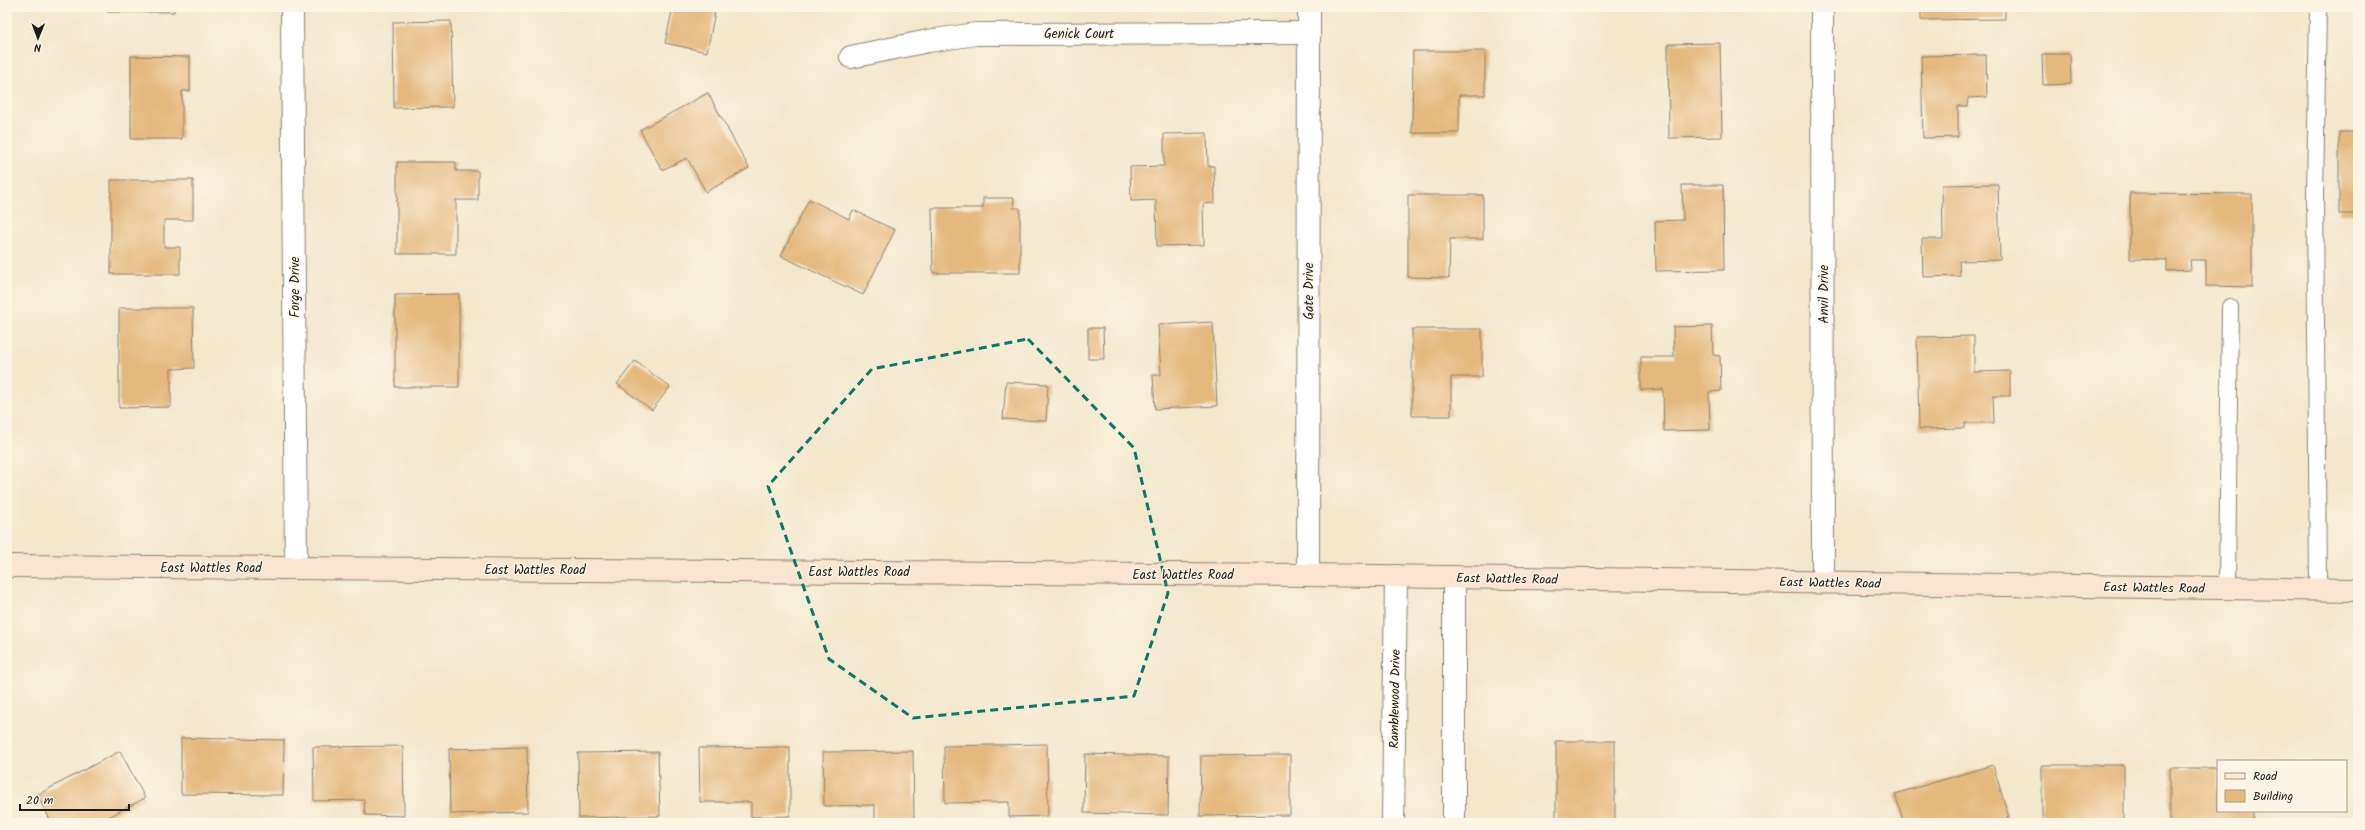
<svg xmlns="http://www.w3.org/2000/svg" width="2365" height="830" font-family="Kalam,sans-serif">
	<rect width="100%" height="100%" fill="#fcf5e5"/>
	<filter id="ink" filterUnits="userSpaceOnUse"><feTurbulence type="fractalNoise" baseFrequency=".025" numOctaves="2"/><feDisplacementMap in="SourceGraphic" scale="8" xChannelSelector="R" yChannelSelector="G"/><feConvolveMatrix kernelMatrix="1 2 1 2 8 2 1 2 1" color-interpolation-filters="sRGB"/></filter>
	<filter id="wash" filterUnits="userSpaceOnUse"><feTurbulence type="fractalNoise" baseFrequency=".012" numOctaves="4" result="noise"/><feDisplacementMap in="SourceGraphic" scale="16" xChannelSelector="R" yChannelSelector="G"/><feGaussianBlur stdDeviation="0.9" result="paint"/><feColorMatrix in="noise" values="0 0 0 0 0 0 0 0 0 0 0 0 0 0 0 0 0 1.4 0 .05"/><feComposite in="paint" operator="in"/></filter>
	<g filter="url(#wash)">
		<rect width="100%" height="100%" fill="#f3e7cc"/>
		<g id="blocks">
			<g fill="#e5b87e">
				<rect x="108" y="7" width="66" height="5"/>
				<polygon points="673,7 716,7 707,52 665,43"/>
				<polygon points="1921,7 2005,7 2005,19 1921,20"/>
				<polygon points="451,21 453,107 394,108 393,22"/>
				<polygon points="1720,43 1722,137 1669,138 1668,44"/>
				<polygon points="1413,51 1485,51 1485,95 1459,95 1459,133 1412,133"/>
				<polygon points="2042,54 2070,54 2071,84 2043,85"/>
				<polygon points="1986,55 1987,97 1968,98 1967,106 1958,106 1958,137 1923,138 1921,56"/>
				<polygon points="131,56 190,57 190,91 182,91 182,139 131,139"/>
				<polygon points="708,93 749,168 706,192 687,158 662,170 640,130"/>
				<rect x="2339" y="132" width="19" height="82"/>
				<polygon points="1207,133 1208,166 1214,166 1215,203 1203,204 1204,245 1157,246 1156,200 1131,201 1130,167 1164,166 1164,134"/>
				<polygon points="397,162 456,162 456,171 478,171 478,200 456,200 456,254 397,254"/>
				<polygon points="111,180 193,180 193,220 164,220 164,247 180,247 180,274 111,274"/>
				<polygon points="1998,184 2000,260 1959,261 1960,276 1923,277 1922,239 1943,239 1942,185"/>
				<polygon points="1682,185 1723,185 1724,270 1656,271 1655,221 1683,220"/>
				<polygon points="2130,193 2252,194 2252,287 2206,286 2206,260 2190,260 2191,270 2167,271 2167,260 2130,259"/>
				<polygon points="1408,195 1483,195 1483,239 1450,239 1449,278 1408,277"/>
				<polygon points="983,198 1014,198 1013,208 1020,208 1020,273 933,273 932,208 983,208"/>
				<polygon points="809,199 849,219 853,210 895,230 863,295 781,256"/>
				<polygon points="459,294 459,387 395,387 395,295"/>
				<polygon points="119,308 193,308 194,368 171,369 171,407 119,408"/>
				<polygon points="1213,322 1217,406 1155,409 1153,375 1161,375 1158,325"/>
				<polygon points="1712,326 1713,355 1720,356 1721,391 1709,392 1710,430 1664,431 1663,389 1641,390 1641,357 1674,357 1673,327"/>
				<polygon points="1088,328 1103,328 1104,359 1088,359"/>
				<polygon points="1412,329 1482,329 1482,377 1451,377 1451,416 1412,416"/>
				<polygon points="1974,336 1974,372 2010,371 2010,396 1993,396 1994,423 1965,423 1965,428 1919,429 1917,337"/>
				<polygon points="635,361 670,387 652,410 617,384"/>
				<polygon points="1006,382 1048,384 1046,421 1003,419"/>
				<polygon points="181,738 284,740 283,795 181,794"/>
				<rect x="1556" y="741" width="59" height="82"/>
				<polygon points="1047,744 1048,816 1009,817 1009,802 945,803 944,746"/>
				<polygon points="403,746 404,816 365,815 364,800 314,801 313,747"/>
				<polygon points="527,747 528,812 450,814 449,749"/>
				<polygon points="790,747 790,816 751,817 751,802 700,802 699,748"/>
				<polygon points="120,751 145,798 97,823 52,823 37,795"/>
				<polygon points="913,751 914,820 875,820 875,805 824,806 823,752"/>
				<polygon points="658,752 660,816 579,818 578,753"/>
				<polygon points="1085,754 1169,756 1168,815 1084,813"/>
				<polygon points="1290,755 1290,815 1200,816 1201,756"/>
				<polygon points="1993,765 2009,818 1993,823 1904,823 1895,794"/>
				<rect x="2042" y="765" width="82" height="58"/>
				<polygon points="2170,768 2218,768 2218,811 2253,811 2253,823 2170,823"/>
			</g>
		</g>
	</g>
	<g filter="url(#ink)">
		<use href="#blocks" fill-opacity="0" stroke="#888274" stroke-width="1"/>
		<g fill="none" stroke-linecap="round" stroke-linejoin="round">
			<defs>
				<g id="service">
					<polyline points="2318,7 2315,195 2318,589"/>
					<polyline points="2227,588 2230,307"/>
				</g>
				<g id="minor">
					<polyline points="292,7 296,568"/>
					<polyline points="1822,7 1823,582"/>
					<polyline points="851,57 928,41 976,34 1309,33"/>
					<polyline points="1308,575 1309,7"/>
					<polyline points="1393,823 1396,576"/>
					<polyline points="1454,823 1454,577"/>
				</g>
				<polyline id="secondary" points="7,566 1308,575 2358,590"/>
			</defs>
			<use href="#service" stroke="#888274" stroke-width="18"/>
			<use href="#minor" stroke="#888274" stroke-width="24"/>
			<use href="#secondary" stroke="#888274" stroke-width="24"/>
			<use href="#service" stroke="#fff" stroke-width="16"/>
			<use href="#minor" stroke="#fff" stroke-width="22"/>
			<use href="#secondary" stroke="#fce5d0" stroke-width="22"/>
		</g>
	</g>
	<path fill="none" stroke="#0f766e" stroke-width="3" stroke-dasharray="8 5" stroke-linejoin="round" d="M1028,339L1134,448L1168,593L1134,696L913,718L829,659L768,486L872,369Z"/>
	<g text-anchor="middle" stroke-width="3" stroke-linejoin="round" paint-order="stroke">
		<g font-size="13" fill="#1c1c1c" stroke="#fcf5e5">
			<text x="1079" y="38">Genick Court</text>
			<text transform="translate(294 287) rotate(-90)" y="5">Forge Drive</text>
			<text transform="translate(1308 291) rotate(-90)" y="5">Gate Drive</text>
			<text transform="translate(1823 294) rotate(-90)" y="5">Anvil Drive</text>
			<text x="211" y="572">East Wattles Road</text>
			<text x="535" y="574">East Wattles Road</text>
			<text x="859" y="576">East Wattles Road</text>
			<text x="1183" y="579">East Wattles Road</text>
			<text transform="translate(1507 578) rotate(1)" y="5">East Wattles Road</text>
			<text transform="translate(1830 582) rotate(1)" y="5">East Wattles Road</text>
			<text transform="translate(2154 587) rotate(1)" y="5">East Wattles Road</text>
			<text transform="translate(1394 699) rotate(-89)" y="5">Ramblewood Drive</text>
		</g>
	</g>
	<rect width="2365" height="830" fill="none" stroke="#fcf5e5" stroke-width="24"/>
	<rect x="2217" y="760" width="130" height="52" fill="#fcf5e5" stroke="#a29e95"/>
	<rect x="2225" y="773" width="20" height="6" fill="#fce5d0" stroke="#a29e95"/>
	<text x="2253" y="780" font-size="12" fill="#1c1c1c">Road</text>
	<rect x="2225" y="790" width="20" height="12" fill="#e5b87e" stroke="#a29e95"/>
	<text x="2253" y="800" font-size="12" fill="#1c1c1c">Building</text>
	<g transform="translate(38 38) rotate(181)" stroke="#fcf5e5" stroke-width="3" paint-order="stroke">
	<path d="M0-3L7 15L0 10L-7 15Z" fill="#1c1c1c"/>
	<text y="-6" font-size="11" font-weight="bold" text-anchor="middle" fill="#1c1c1c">N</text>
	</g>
	<path d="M20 804v6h109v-6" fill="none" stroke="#1c1c1c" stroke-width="2"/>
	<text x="26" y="804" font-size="12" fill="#1c1c1c" stroke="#fcf5e5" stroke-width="3" paint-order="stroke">20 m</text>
</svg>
